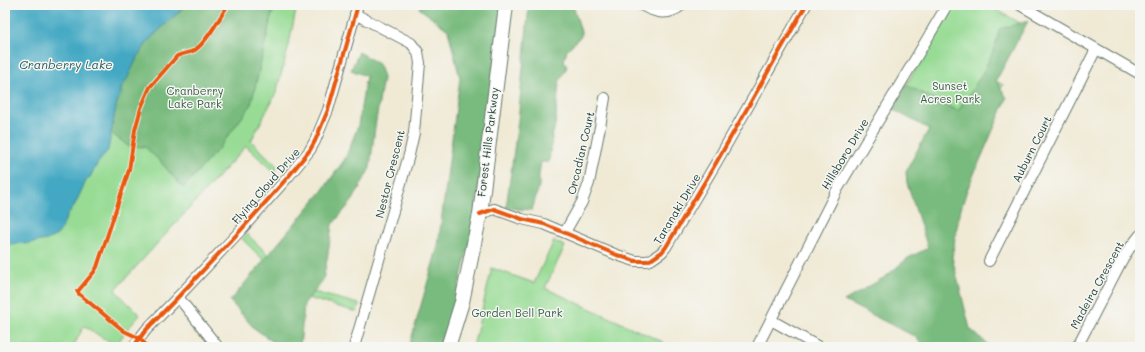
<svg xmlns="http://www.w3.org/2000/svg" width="1145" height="352" font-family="Mali,sans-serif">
	<rect width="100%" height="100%" fill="#f6f6f2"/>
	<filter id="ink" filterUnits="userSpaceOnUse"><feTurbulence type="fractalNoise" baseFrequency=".025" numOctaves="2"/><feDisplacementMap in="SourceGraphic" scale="8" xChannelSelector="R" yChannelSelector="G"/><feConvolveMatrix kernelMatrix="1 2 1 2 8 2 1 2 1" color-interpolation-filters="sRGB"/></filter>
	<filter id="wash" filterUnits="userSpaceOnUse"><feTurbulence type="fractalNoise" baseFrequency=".012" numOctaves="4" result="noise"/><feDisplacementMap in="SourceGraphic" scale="16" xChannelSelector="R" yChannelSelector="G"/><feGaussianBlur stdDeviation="0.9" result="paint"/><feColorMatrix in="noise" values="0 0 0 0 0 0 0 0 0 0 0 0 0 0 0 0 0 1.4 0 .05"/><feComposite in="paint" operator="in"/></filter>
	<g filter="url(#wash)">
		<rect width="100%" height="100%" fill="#f0ead5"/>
		<g fill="#97db94" stroke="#5b8c64">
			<polygon points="186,5 297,5 288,49 276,93 251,141 278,167 274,172 246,146 115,290 140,315 125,332 116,346 84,326 73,347 5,347 5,247 60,231 68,214 74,206 86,181 90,177 97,164 108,150 110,130"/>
			<polygon points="953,5 988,5 1020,23 996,81 1003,85 965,151 906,85"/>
			<polygon points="247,234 287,273 299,288 359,304 357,312 293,294 272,268 242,239"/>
			<polygon points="554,241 565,246 545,288 663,342 660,347 473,347 492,268 534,283"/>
		</g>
		<g fill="#79bb7e" stroke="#4c7c59">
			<polygon points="186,5 274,5 251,105 220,147 183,188 160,161 145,147 128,146 111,133 111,130 113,125 115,108 121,93 121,88 127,79 138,56 150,39"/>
			<polygon points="420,5 502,5 474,224 444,347 409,347 438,246 460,78 448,30 419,8"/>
			<polygon points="529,5 573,5 582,35 567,50 564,60 567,67 559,82 555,126 552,136 549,162 541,162 539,174 539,186 532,210 506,208 518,121"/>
			<path d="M1028,21L996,81L1007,98L967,190L959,215L952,257L970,329L991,347H923L916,337L844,301L885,277L908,258L928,248L907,183L906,171L929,129L892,109L906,85L958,111C973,89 996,56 999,29Z"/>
			<polygon points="359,52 379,64 383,78 375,127 370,168 353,200 332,225 328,254 323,280 304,304 300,347 280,347 254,328 230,301 322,191 345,159 358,126 366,76 351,70"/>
		</g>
		<polygon fill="#43a8c3" stroke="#31727c" points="5,5 186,5 150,39 138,56 127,79 121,88 121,93 117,102 108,150 97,164 90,177 86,181 74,206 68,214 60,231 57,235 47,240 25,244 21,243 5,247"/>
	</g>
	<g filter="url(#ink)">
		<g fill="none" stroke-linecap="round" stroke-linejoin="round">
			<defs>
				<g id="minor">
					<path d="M641,5C656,13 668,17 682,5"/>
					<polyline points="1020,5 1140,74"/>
					<polyline points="480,214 494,209 522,219 544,224 617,255 635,261 647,261 652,259 662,252 666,247 716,163 806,5"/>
					<polyline points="565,232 582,202 589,183 600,127 605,98"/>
					<polyline points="989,261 1096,49"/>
					<polyline points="178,297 218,347"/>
					<polyline points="771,320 819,347"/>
					<polyline points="133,347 146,330 178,297 240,231 288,177 310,150 315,141 328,110 358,5"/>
					<polyline points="354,347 409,155 414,133 420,63 418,52 411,43 355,14"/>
					<polyline points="757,347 837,190 917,56 947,5"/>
					<polyline points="1077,347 1122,260 1129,249 1140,235"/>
				</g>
				<polyline id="secondary" points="448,347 462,302 480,214 506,5"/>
			</defs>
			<use href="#minor" stroke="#687a6c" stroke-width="12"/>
			<use href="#secondary" stroke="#687a6c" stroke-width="16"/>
			<use href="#minor" stroke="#fff" stroke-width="10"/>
			<use href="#secondary" stroke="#fff" stroke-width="14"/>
			<defs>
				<g id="cycleway">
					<polyline points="480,214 494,209 522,219 544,224 617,255 635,261 647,261 652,259 662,252 666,247 716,163 806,5"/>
					<path d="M79,290L94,272L97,267L129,170L135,130L141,108L150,87L177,56C183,53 190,53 195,50C207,42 220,17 228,5"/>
					<polyline points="77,291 79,294 124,331 139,338 148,347"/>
					<polyline points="133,347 146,330 178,297 240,231 288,177 310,150 315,141 328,110 358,5"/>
				</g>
			</defs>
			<use href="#cycleway" stroke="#f6f6f2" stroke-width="6"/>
			<use href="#cycleway" stroke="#e8590c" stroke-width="4"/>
		</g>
	</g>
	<g text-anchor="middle" stroke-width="3" stroke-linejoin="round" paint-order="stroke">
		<g font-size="11" fill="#375d47" stroke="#f6f6f2">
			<text x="950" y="90">Sunset<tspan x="950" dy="13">Acres Park</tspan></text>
			<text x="195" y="95">Cranberry<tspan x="195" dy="13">Lake Park</tspan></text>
			<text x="517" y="317">Gorden Bell Park</text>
		</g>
		<g font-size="11" fill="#1f3d34" stroke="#f6f6f2">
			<text transform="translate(488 142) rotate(-83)" y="4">Forest Hills Parkway</text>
			<text transform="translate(1032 149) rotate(-63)" y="4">Auburn Court</text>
			<text transform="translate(581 153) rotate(-77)" y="4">Orcadian Court</text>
			<text transform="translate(845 154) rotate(-59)" y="4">Hillsboro Drive</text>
			<text transform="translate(390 174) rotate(-76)" y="4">Nestor Crescent</text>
			<text transform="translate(266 186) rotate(-49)" y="4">Flying Cloud Drive</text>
			<text transform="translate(677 209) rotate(-59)" y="4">Taranaki Drive</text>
			<text transform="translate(1097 285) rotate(-61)" y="4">Madeira Crescent</text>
		</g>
		<g font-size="12" font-style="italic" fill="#2a5d5f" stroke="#f6f6f2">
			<text x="66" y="69">Cranberry Lake</text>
		</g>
	</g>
	<rect width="1145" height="352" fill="none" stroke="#f6f6f2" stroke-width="20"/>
</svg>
